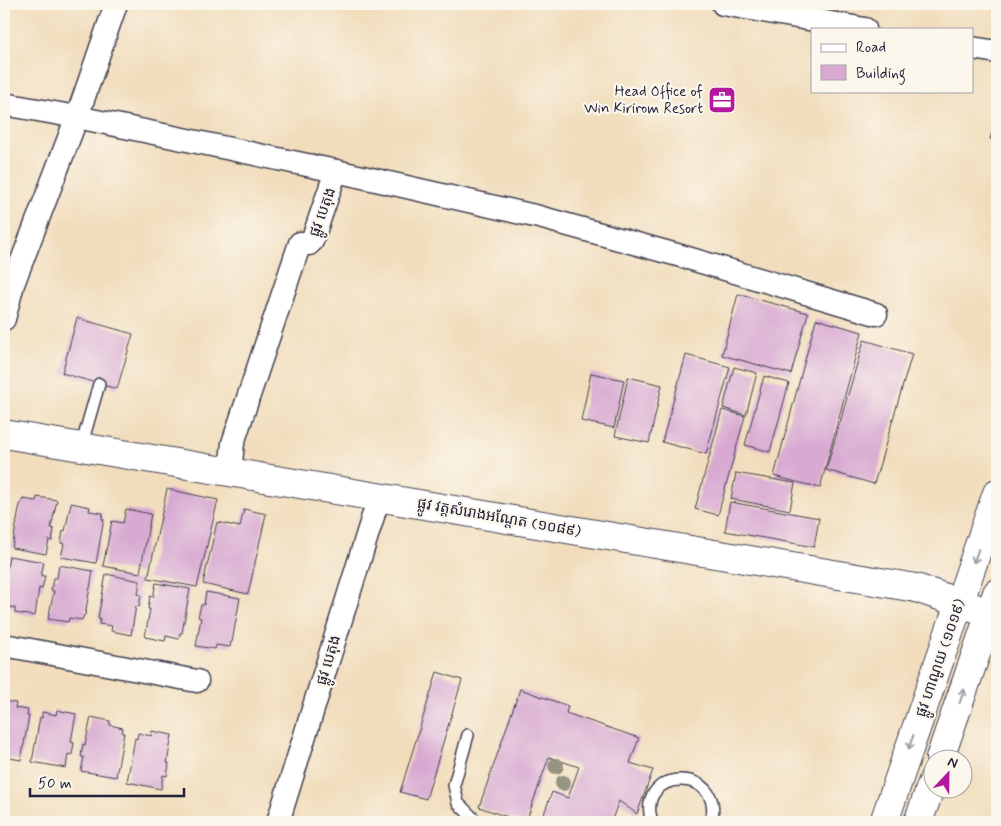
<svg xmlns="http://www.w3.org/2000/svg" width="1001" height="826" font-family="Mynerve,'Noto Sans Khmer',sans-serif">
	<rect width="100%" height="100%" fill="#fbf7ec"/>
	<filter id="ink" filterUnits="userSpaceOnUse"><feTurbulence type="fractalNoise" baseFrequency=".02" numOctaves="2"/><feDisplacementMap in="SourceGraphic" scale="10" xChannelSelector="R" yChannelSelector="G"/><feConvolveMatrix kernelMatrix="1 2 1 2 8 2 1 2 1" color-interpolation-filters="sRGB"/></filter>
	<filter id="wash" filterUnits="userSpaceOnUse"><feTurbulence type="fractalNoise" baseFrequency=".0096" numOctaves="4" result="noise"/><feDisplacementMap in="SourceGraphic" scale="20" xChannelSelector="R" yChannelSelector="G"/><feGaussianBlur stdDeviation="1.12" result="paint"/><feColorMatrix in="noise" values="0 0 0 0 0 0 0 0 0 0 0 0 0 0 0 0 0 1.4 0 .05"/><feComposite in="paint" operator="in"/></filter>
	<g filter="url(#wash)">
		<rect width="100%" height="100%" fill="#f1ddbc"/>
		<g id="blocks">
			<g fill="#d8aad2">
				<polygon points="997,114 997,141 990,139"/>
				<polygon points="738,294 808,313 791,374 722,355"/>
				<polygon points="77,318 133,334 117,389 62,373"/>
				<polygon points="816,319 862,332 820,488 774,476"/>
				<polygon points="864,340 912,354 874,484 826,470"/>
				<polygon points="686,355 730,367 706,454 662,442"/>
				<polygon points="734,367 757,373 746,415 723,408"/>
				<polygon points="591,373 624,380 614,428 581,421"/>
				<polygon points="764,376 789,383 770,452 745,445"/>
				<polygon points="628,377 662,385 649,443 615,436"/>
				<polygon points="722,410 745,416 718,515 695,509"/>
				<polygon points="736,473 795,483 790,510 731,499"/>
				<polygon points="167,489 218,500 197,587 148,578"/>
				<polygon points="4,495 7,495 6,501 7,501 5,516"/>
				<polygon points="37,497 57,500 51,528 54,529 52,541 49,540 46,554 12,548 20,504 21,504 23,499 36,501"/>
				<polygon points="730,502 819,518 814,547 725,531"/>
				<polygon points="71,503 90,507 89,511 103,513 102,519 104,519 96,563 61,557 64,544 61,543 63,531 65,531"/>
				<polygon points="126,509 151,514 140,573 103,566 112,521 123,523"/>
				<polygon points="244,509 266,514 248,594 203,584 217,522 240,527"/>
				<polygon points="9,556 44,562 41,576 45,576 42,589 39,588 35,616 15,613 15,608 4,606 4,587"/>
				<polygon points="59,565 93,571 85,615 84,615 82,620 69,618 68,622 48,619 54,591 51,590 53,578 57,578"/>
				<polygon points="106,574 140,581 138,594 141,595 139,607 136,606 131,635 111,631 112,626 99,624 100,619 98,618"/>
				<polygon points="156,583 190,589 182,633 180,633 179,639 166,636 165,641 145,637 150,609 148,609 150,596 153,597"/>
				<polygon points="206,592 240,598 232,642 231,642 230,647 216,645 215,649 196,646 201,618 198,617 201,605 204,605"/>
				<polygon points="437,672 462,680 426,799 400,792"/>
				<polygon points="520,689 568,706 566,713 639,738 630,763 653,770 637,814 619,801 611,822 541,822 552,792 568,798 579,767 549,757 526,822 522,822 479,807"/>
				<polygon points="4,701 16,703 15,708 28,710 27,716 29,716 21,760 4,757"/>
				<polygon points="57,710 76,714 71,742 74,743 72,755 68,754 66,768 32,762 40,717 42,718 42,712 56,715"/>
				<polygon points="91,717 110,721 110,725 123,728 122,733 124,733 116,777 81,771 84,757 81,757 83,744 85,745"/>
				<polygon points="152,731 172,735 167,763 169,763 167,776 163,775 161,789 127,782 135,738 137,739 138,733 151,736"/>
			</g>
		</g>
	</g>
	<g filter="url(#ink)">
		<use href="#blocks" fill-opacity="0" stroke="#413e4e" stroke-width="1"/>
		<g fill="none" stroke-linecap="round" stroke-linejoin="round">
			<defs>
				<g id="service">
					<polyline points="81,447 99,384"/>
					<polyline points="468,735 454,785 458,803 477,822"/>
					<path d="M652,822C634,767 726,765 711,822"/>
				</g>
				<g id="minor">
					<polyline points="723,4 865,29"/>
					<polyline points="972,48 997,52"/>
					<polyline points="4,104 77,117 336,171 539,217 681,256 876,314"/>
					<polyline points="4,319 13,284 77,117 116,4"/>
					<polyline points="230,472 233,443 300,243 309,244 312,241 336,171"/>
					<polyline points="4,645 197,681"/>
					<polyline points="278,822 379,497"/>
				</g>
				<polyline id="secondary" points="4,434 916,588 990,613"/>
				<g id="primary">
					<polyline points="940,758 997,593"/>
					<polyline points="884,822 997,493"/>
					<polyline points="918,822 934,778"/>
				</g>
			</defs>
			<use href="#service" stroke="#413e4e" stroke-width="14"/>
			<use href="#minor" stroke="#413e4e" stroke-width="25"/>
			<use href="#secondary" stroke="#413e4e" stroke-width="30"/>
			<use href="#primary" stroke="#413e4e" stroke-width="30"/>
			<use href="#service" stroke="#fff" stroke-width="11"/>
			<use href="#minor" stroke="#fff" stroke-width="22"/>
			<use href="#secondary" stroke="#fff" stroke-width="28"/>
			<use href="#primary" stroke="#fff" stroke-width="28"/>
		</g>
		<g fill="#979481">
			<circle cx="556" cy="766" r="8"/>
			<circle cx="563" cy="783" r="8"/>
		</g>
		<defs><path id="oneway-shaft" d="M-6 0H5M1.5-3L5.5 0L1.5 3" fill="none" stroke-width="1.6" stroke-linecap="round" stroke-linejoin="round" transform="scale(1.25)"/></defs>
		<g stroke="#9c9ca7">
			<use href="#oneway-shaft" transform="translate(976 556) rotate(109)"/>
			<use href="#oneway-shaft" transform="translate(962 696) rotate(-71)"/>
			<use href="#oneway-shaft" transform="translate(911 742) rotate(109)"/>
		</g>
	</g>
	<defs>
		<symbol id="office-square" viewBox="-11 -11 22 22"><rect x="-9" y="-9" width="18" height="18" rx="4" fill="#b5179e" stroke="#fbf7ec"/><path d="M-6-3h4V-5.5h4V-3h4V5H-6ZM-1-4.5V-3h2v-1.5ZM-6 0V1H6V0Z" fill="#fff"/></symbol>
	</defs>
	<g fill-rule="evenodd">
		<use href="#office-square" x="706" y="84" width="32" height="32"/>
	</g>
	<g text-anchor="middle" stroke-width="4.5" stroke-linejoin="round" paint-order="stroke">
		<g font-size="15" fill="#22223b" stroke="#fbf7ec" text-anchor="end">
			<text x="703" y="96">Head Office of<tspan x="703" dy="17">Win Kirirom Resort</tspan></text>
		</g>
		<g font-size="15" fill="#22223b" stroke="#fbf7ec">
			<text transform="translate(322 212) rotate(-70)" y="5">ផ្លូវ បេតុង</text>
			<text transform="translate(499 517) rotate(10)" y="5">ផ្លូវ វត្តសំរោងអណ្ដែត (១០៨៩)</text>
			<text transform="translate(940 658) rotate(-71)" y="5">ផ្លូវ ហាណូយ (១០១៩)</text>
			<text transform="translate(328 660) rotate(-73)" y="5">ផ្លូវ បេតុង</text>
		</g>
	</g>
	<rect width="1001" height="826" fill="none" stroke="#fbf7ec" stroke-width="20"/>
	<rect x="811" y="28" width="162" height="65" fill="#fbf7ec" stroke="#a4a2a5"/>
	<rect x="821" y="44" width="25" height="8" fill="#ffffff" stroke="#a4a2a5"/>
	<text x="856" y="52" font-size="15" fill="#22223b">Road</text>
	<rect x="821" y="65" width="25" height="15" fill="#d8aad2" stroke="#a4a2a5"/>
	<text x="856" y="78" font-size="15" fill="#22223b">Building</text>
	<g transform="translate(948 774) rotate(22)"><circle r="24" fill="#fbf7ec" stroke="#a4a2a5"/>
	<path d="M0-4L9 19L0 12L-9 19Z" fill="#b5179e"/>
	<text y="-8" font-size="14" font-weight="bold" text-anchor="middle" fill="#22223b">N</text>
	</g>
	<path d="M30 788v8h154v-8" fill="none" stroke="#22223b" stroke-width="2.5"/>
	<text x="38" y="788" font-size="15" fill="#22223b" stroke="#fbf7ec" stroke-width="4" paint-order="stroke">50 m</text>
</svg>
